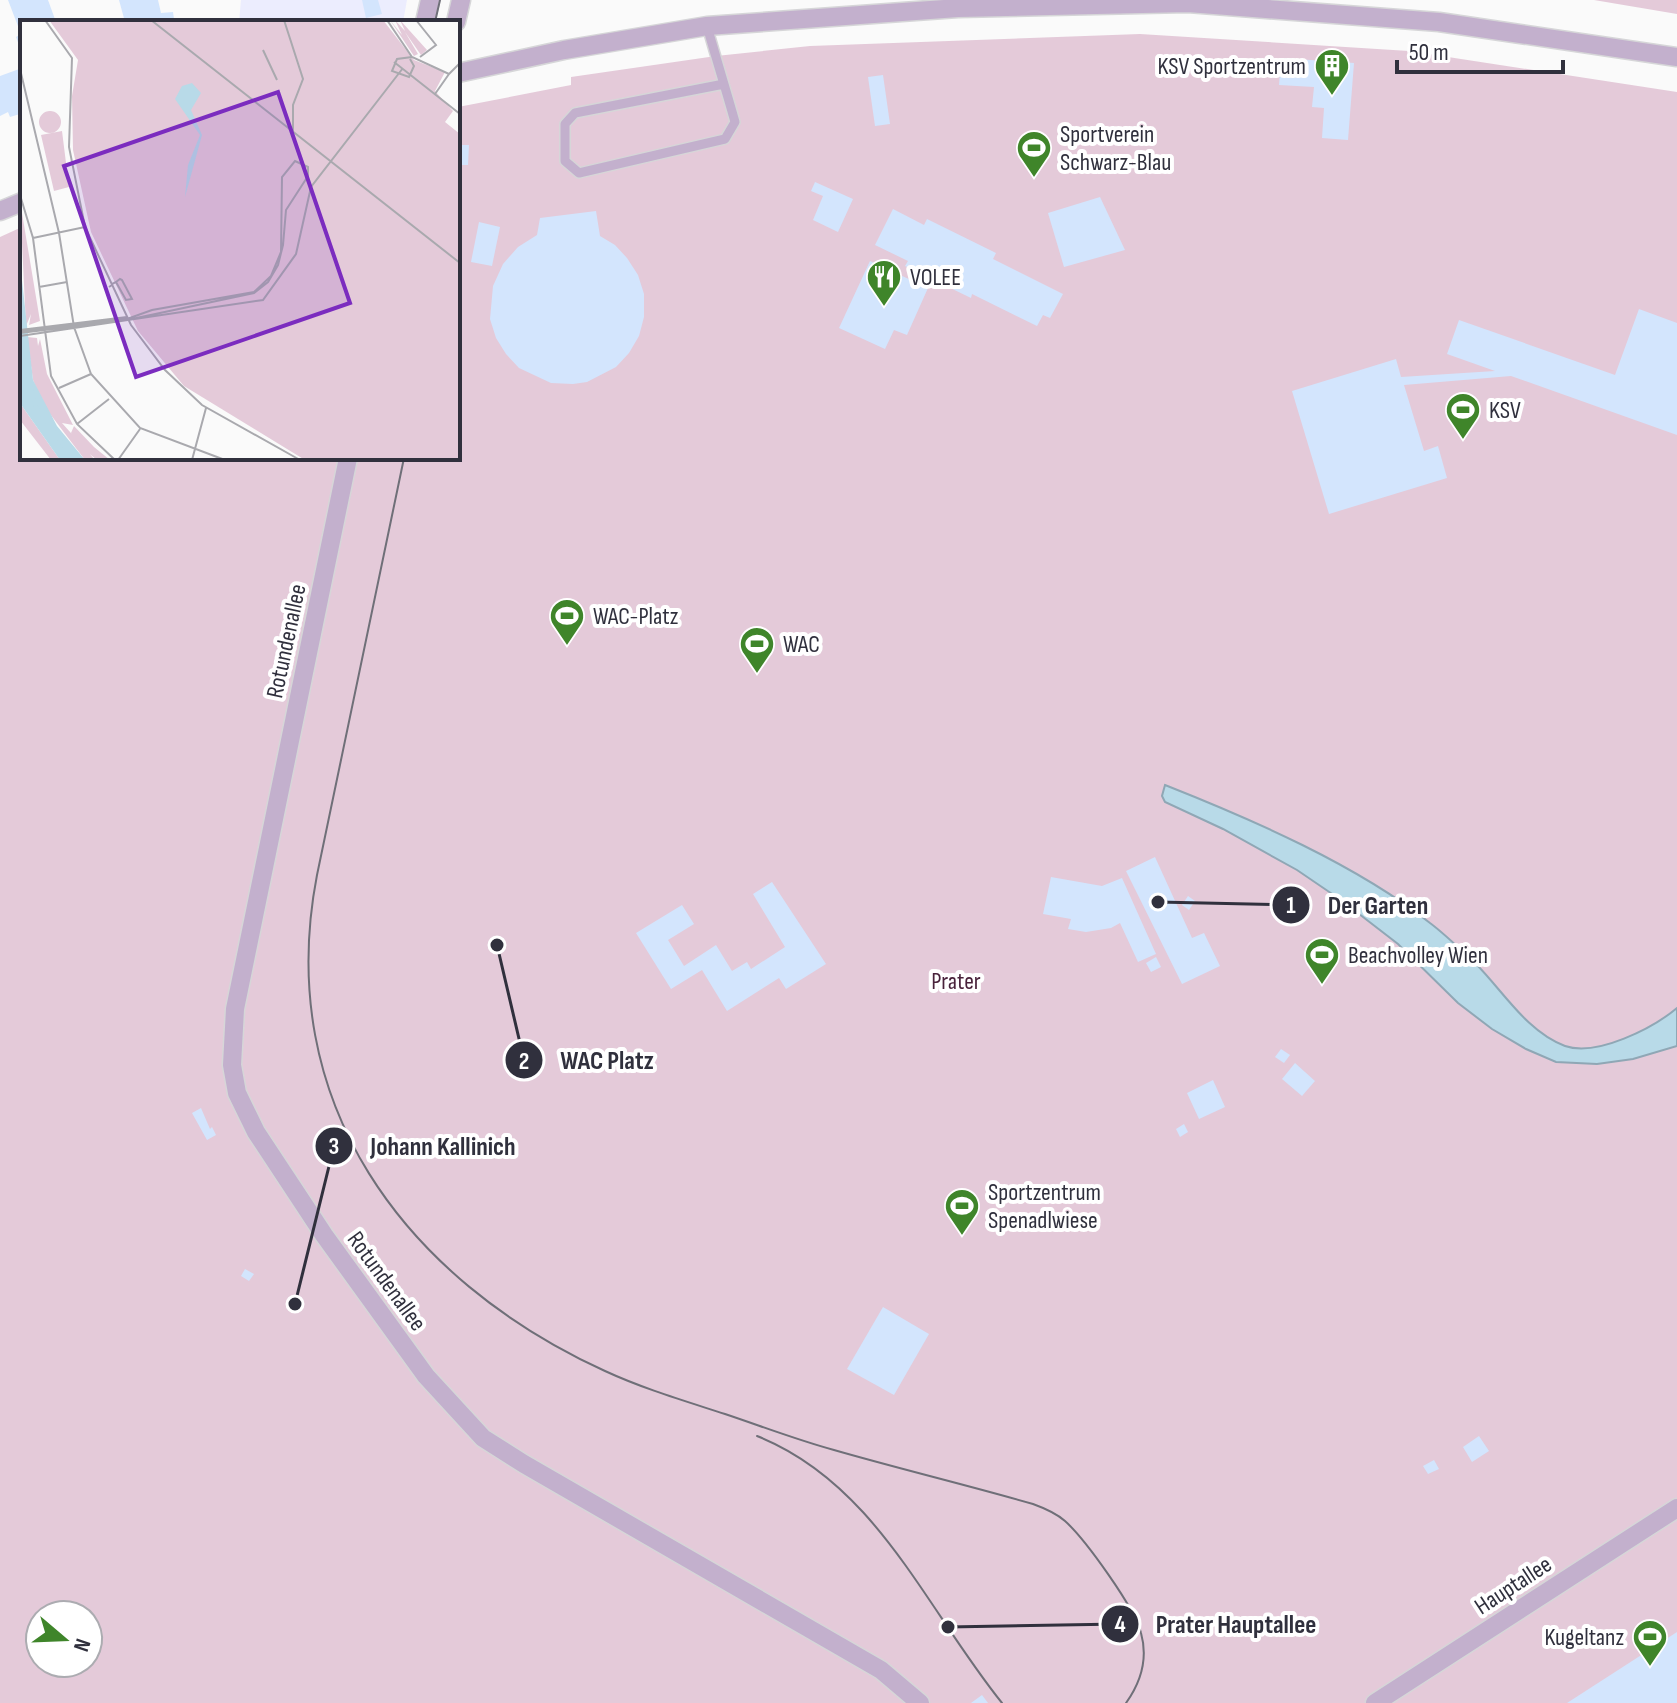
<svg xmlns="http://www.w3.org/2000/svg" width="1677" height="1703" font-family="'Sofia Sans Condensed',sans-serif">
	<rect width="100%" height="100%" fill="#fafafa"/>
	<polygon fill="#ecedfe" points="241,0 407,0 403,22 239,22"/>
	<g fill="#e4cad9" fill-rule="evenodd">
		<polygon points="1594,0 1677,0 1677,14"/>
		<path d="M1140,34L1409,51L1677,92V1703H0V237L22,227V458H458V107L571,85V77L716,56L810,46ZM40,1615H88V1663H40Z"/>
	</g>
	<path fill="#b8dae8" stroke="#8fa7b5" stroke-width="2" d="M1165,785C1251,819 1357,865 1430,923C1446,935 1461,950 1476,964C1503,991 1527,1032 1565,1046C1597,1057 1653,1028 1677,1008V1046L1633,1059L1597,1064L1556,1062L1526,1049L1492,1029L1458,1003L1398,944L1341,900L1297,870L1223,829L1165,802L1162,796Z"/>
	<g fill="#d3e5fd">
		<polygon points="8,0 48,0 56,22 22,22 22,53 16,37 21,34"/>
		<polygon points="119,0 158,0 161,13 173,12 174,19 168,22 125,22"/>
		<polygon points="362,0 378,0 382,14 366,18"/>
		<polygon points="1281,58 1354,63 1348,140 1322,138 1324,108 1312,107 1314,87 1279,85"/>
		<polygon points="22,68 20,114 10,117 8,112 0,116 0,76"/>
		<polygon points="883,75 890,124 875,126 868,77"/>
		<polygon points="458,145 469,145 468,165 458,165"/>
		<polygon points="815,182 853,199 838,232 813,220 823,196 811,191"/>
		<polygon points="1100,197 1125,250 1064,267 1048,213"/>
		<polygon points="893,209 924,225 927,219 996,253 993,259 1063,294 1050,318 1043,315 1037,326 972,294 971,298 905,266 908,261 875,245"/>
		<polygon points="596,211 600,236 615,245 627,258 638,275 644,294 644,317 639,336 629,353 616,367 587,382 573,384 551,383 519,368 506,354 496,338 490,319 493,286 503,264 518,247 537,235 540,218"/>
		<polygon points="479,222 500,227 492,266 471,262"/>
		<polygon points="870,261 928,288 907,335 894,330 885,349 839,328"/>
		<polygon points="1639,309 1677,323 1677,435 1511,376 1404,385 1424,451 1438,446 1447,478 1329,514 1292,391 1396,359 1401,377 1495,371 1447,354 1459,320 1615,375"/>
		<polygon points="1155,857 1192,938 1204,933 1220,966 1182,984 1126,871"/>
		<polygon points="1051,877 1102,886 1122,878 1156,954 1138,962 1120,923 1111,928 1086,932 1068,929 1071,919 1043,914"/>
		<polygon points="772,882 826,964 786,989 779,978 727,1011 702,970 671,989 636,933 682,905 694,924 668,940 684,966 716,945 732,971 747,962 751,969 785,947 753,894"/>
		<polygon points="1188,896 1195,901 1189,910 1182,905"/>
		<polygon points="1156,957 1161,967 1151,972 1146,963"/>
		<polygon points="1281,1049 1290,1055 1284,1063 1275,1057"/>
		<polygon points="1295,1063 1315,1081 1302,1096 1282,1079"/>
		<polygon points="1213,1080 1225,1107 1199,1119 1187,1093"/>
		<polygon points="201,1108 210,1129 212,1127 216,1135 207,1140 192,1113"/>
		<polygon points="1184,1124 1188,1132 1180,1137 1176,1129"/>
		<polygon points="245,1269 254,1274 249,1281 241,1276"/>
		<polygon points="883,1307 929,1334 894,1395 847,1369"/>
		<polygon points="1479,1436 1489,1451 1472,1462 1463,1447"/>
		<polygon points="1434,1460 1439,1469 1428,1474 1423,1466"/>
		<polygon points="1677,1632 1677,1703 1567,1703"/>
		<polygon points="982,1695 988,1703 971,1703"/>
	</g>
	<g fill="none" stroke-linecap="round" stroke-linejoin="round">
		<defs>
			<path id="service" d="M707,26C716,58 726,90 735,122L725,139L579,173L565,161V124L575,113L724,84"/>
			<g id="minor">
				<polyline points="425,22 430,0"/>
				<polyline points="456,22 461,0"/>
				<polyline points="458,73 564,50 707,26 958,8 1188,3 1439,22 1677,57"/>
				<polyline points="0,211 22,202"/>
				<polyline points="348,458 235,1009 232,1065 237,1093 256,1132 324,1235 426,1376 483,1438 524,1464 881,1670 920,1703"/>
				<polyline points="1375,1703 1677,1508"/>
			</g>
		</defs>
		<use href="#service" stroke="#d6d6d8" stroke-width="12"/>
		<use href="#minor" stroke="#d6d6d8" stroke-width="21"/>
		<use href="#service" stroke="#c3b0cd" stroke-width="9"/>
		<use href="#minor" stroke="#c3b0cd" stroke-width="18"/>
		<g stroke="#6f6f78" stroke-width="2">
			<polyline points="435,22 440,0"/>
			<path d="M404,458L317,875C273,1102 404,1279 605,1371C644,1389 685,1401 725,1414C761,1426 797,1440 834,1450C900,1469 967,1485 1033,1504C1044,1508 1056,1513 1065,1521C1085,1539 1135,1608 1141,1633C1148,1658 1141,1682 1126,1703"/>
			<path d="M757,1436C876,1483 926,1609 1002,1703"/>
		</g>
	</g>
	<defs>
		<symbol id="building-pin" viewBox="-11 -11 22 30"><path d="M0 17L-7.5 6A9.5 9.5 0 1 1 7.5 6Z" fill="#3f852a" stroke="#fff"/><path d="M-4-6H4V6H1V3H-1V6H-4ZM-2.5-4.3h1.7v1.8h-1.7ZM.8-4.3h1.7v1.8H.8ZM-2.5-1h1.7V.8h-1.7ZM.8-1h1.7V.8H.8Z" fill="#fff"/></symbol>
		<symbol id="stadium-pin" viewBox="-11 -11 22 30"><path d="M0 17L-7.5 6A9.5 9.5 0 1 1 7.5 6Z" fill="#3f852a" stroke="#fff"/><path d="M0-5a6.5 5 0 1 0 0 10a6.5 5 0 1 0 0-10ZM-3.5-1.8h7v3.6h-7Z" fill="#fff"/></symbol>
		<symbol id="restaurant-pin" viewBox="-11 -11 22 30"><path d="M0 17L-7.5 6A9.5 9.5 0 1 1 7.5 6Z" fill="#3f852a" stroke="#fff"/><path d="M-5-6h1v4h1v-4h1v4h1v-4h1v5L-1.5 .5V6h-2V.5L-5-1ZM5-6V6H3V1.5H1.5Q1.5-4 5-6Z" fill="#fff"/></symbol>
	</defs>
	<g fill-rule="evenodd">
		<use href="#building-pin" x="1312" y="46" width="40" height="54"/>
		<use href="#stadium-pin" x="1014" y="128" width="40" height="54"/>
		<use href="#restaurant-pin" x="864" y="257" width="40" height="54"/>
		<use href="#stadium-pin" x="1443" y="390" width="40" height="54"/>
		<use href="#stadium-pin" x="547" y="596" width="40" height="54"/>
		<use href="#stadium-pin" x="737" y="624" width="40" height="54"/>
		<use href="#stadium-pin" x="1302" y="935" width="40" height="54"/>
		<use href="#stadium-pin" x="942" y="1186" width="40" height="54"/>
		<use href="#stadium-pin" x="1630" y="1617" width="40" height="54"/>
	</g>
	<g text-anchor="middle" stroke-width="8" stroke-linejoin="round" paint-order="stroke">
		<g font-size="24" fill="#30303d" stroke="#fff" text-anchor="start">
			<text x="1306" y="74" text-anchor="end">KSV Sportzentrum</text>
			<text x="1060" y="142">Sportverein<tspan x="1060" dy="28">Schwarz-Blau</tspan></text>
			<text x="910" y="285">VOLEE</text>
			<text x="1489" y="418">KSV</text>
			<text x="593" y="624">WAC-Platz</text>
			<text x="783" y="652">WAC</text>
			<text x="1348" y="963">Beachvolley Wien</text>
			<text x="988" y="1200">Sportzentrum<tspan x="988" dy="28">Spenadlwiese</tspan></text>
			<text x="1624" y="1645" text-anchor="end">Kugeltanz</text>
		</g>
		<g font-size="24" fill="#30303d" stroke="#fff">
			<text transform="translate(286 641) rotate(-78)" y="8">Rotundenallee</text>
			<text transform="translate(387 1281) rotate(54)" y="8">Rotundenallee</text>
			<text transform="translate(1513 1585) rotate(-33)" y="8">Hauptallee</text>
		</g>
		<g font-size="24" fill="#49223b" stroke="#fff">
			<text x="956" y="989">Prater</text>
		</g>
	</g>
	<g transform="translate(20 20)">
		<rect width="440" height="440" fill="#fafafa"/>
		<path d="M29,0H363L394,40L425,52L415,71L433,91L425,102L440,114V440H285L164,366L118,311L71,212L53,130L52,76L58,40ZM370,0L382,15L375,0L385,11L380,0L407,30L401,35L385,12L398,34L394,36ZM19 102a11 11 0 1 1 22 0a11 11 0 1 1-22 0ZM42,111L49,167L34,171L21,115ZM0,181L20,301L9,305L11,294L6,306ZM7,317L17,318L18,326L20,319L27,354L53,405L42,403L75,440H65L24,386L13,360ZM0,379L2,386L40,440H31L0,400ZM54,406L74,427L90,440H77L66,431L51,413Z" fill="#e4cad9"/>
		<path d="M172,63L181,73L171,90L182,115L165,177L168,145L180,115L155,79L162,66ZM0,242L13,360L37,406L65,440H40L2,386Z" fill="#b8dae8"/>
		<path fill="none" stroke="#b8dae8" stroke-width="4" d="M0,326L16,387L54,440"/>
		<path fill="none" stroke="#a9a9ae" stroke-width="2" d="M25,0L52,38L49,127L65,207L111,305L145,350L182,385L280,440M131,0L440,243M264,0L283,59L273,85V112M367,0L392,37L429,54L440,43M396,0L416,25L400,37M243,30L257,60M390,39L394,46L389,57L372,51L377,39L392,37M374,42L440,94M0,49L39,213L54,307L71,354L120,408L205,440M415,74L429,54M0,175L13,218L31,356L57,404L95,440M13,218L65,207M19,267L47,262M89,267L92,265V264L96,262L100,259L102,260L112,279L106,280L96,262M0,310L107,297M0,312L107,299L132,290L234,272L251,256L261,232L262,157L275,141L288,147V156L266,190L263,225L258,245L248,262L234,273L107,300L0,313M0,316L243,280L276,234L291,167L383,48M39,368L71,354M57,404L89,379M98,440L120,409M172,440L186,388"/>
		<path fill="#7b2cbf" fill-opacity="0.15" stroke="#7b2cbf" stroke-width="4" d="M258,72L330,283L116,357L44,146Z"/>
		<rect width="440" height="440" fill="none" stroke="#30303d" stroke-width="4"/>
	</g>
	<path fill="none" stroke="#30303d" stroke-width="3" d="M1158 902L1291 905M497 945L524 1060M295 1304L334 1146M948 1627L1120 1624"/>
	<g fill="#30303d" stroke="#fff" stroke-width="3">
		<circle cx="1158" cy="902" r="8"/>
		<circle cx="497" cy="945" r="8"/>
		<circle cx="295" cy="1304" r="8"/>
		<circle cx="948" cy="1627" r="8"/>
		<circle cx="1291" cy="905" r="20"/>
		<circle cx="524" cy="1060" r="20"/>
		<circle cx="334" cy="1146" r="20"/>
		<circle cx="1120" cy="1624" r="20"/>
	</g>
	<g font-size="24" text-anchor="middle" font-weight="bold" fill="#fff">
		<text x="1291" y="913">1</text>
		<text x="524" y="1069">2</text>
		<text x="334" y="1154">3</text>
		<text x="1120" y="1632">4</text>
	</g>
	<g font-size="26" text-anchor="middle" font-weight="bold" fill="#30303d" stroke="#fff" stroke-width="8" stroke-linejoin="round" paint-order="stroke">
		<text x="1378" y="914">Der Garten</text>
		<text x="607" y="1069">WAC Platz</text>
		<text x="443" y="1155">Johann Kallinich</text>
		<text x="1236" y="1633">Prater Hauptallee</text>
	</g>
	<g transform="translate(64 1639) rotate(109)"><circle r="38" fill="#ffffff" stroke="#acacb1" stroke-width="2"/>
	<path d="M0-6L14 30L0 20L-14 30Z" fill="#3f852a"/>
	<text y="-12" font-size="22" font-weight="bold" text-anchor="middle" fill="#30303d">N</text>
	</g>
	<path d="M1397 60v12h166v-12" fill="none" stroke="#30303d" stroke-width="4"/>
	<text x="1409" y="60" font-size="24" fill="#30303d" stroke="#ffffff" stroke-width="6" paint-order="stroke">50 m</text>
</svg>
